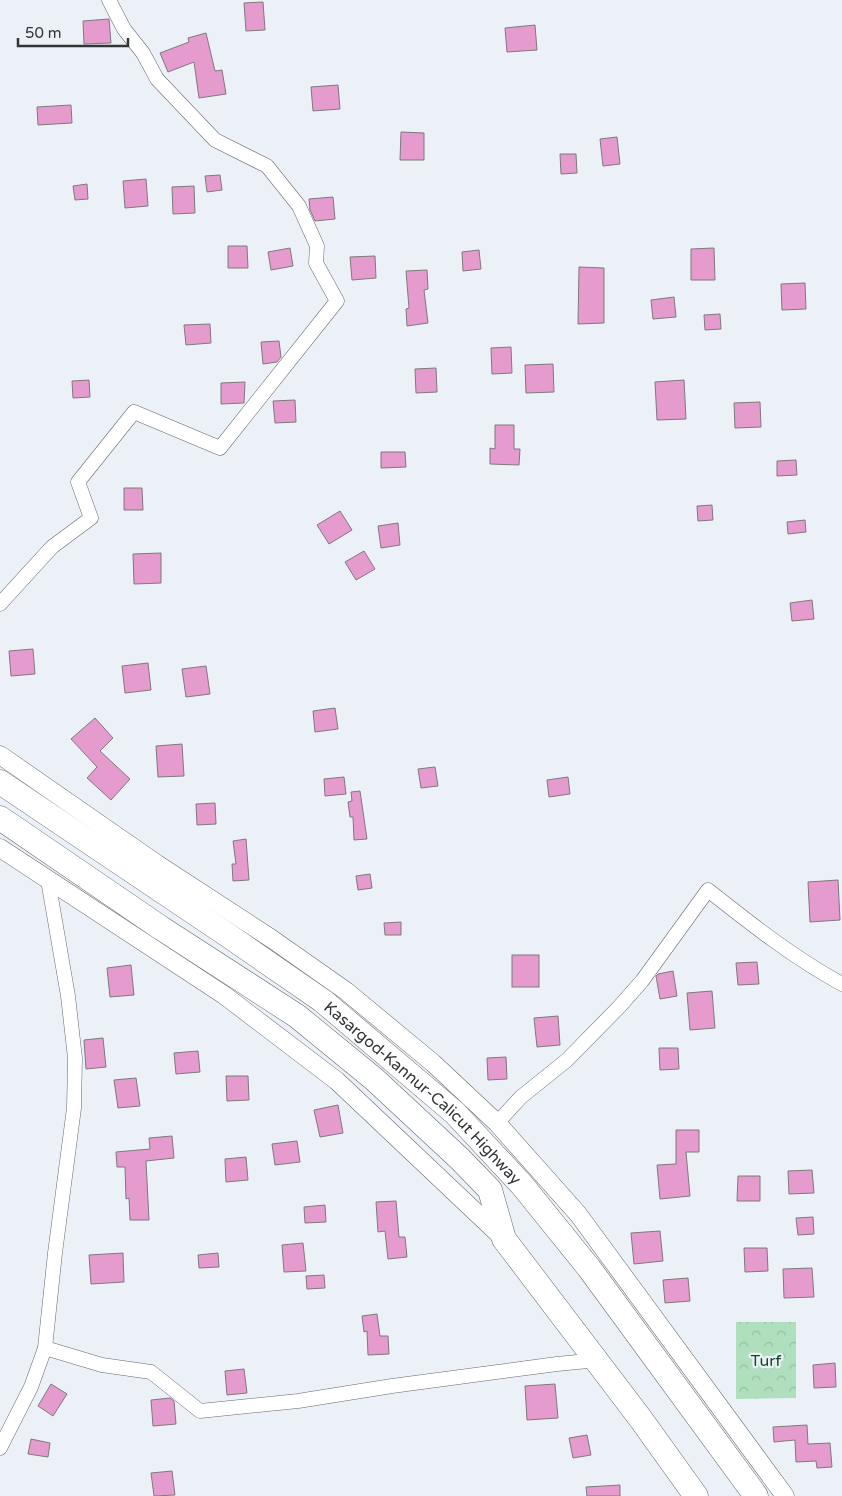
<svg xmlns="http://www.w3.org/2000/svg" width="842" height="1496" font-family="'Varela Round',sans-serif">
	<defs>
		<pattern id="park-crowns" width="20" height="18" patternUnits="userSpaceOnUse" patternTransform="scale(1.25)"><rect width="20" height="18" fill="#afdfbd"/><path d="M2 6a3 3 0 1 1 6 0M12 15a3 3 0 1 1 6 0" fill="none" stroke="#97c0a3"/></pattern>
	</defs>
	<rect width="100%" height="100%" fill="#ecf1f7"/>
	<polygon fill="url(#park-crowns)" points="736,1322 796,1322 796,1398 736,1399"/>
	<g fill="#e69bce" stroke="#7f797c">
		<polygon points="263,2 265,30 246,31 244,3"/>
		<polygon points="109,19 111,43 84,44 83,21"/>
		<polygon points="535,25 537,50 507,52 505,28"/>
		<polygon points="206,33 215,71 222,70 226,94 199,98 194,62 168,72 160,53 189,42 188,38"/>
		<polygon points="338,85 340,109 313,111 311,87"/>
		<polygon points="71,105 72,123 38,125 37,107"/>
		<polygon points="401,132 424,133 424,160 400,160"/>
		<polygon points="617,137 620,164 603,166 600,139"/>
		<polygon points="560,154 576,154 577,173 561,174"/>
		<polygon points="220,175 222,190 207,192 205,176"/>
		<polygon points="146,179 148,206 125,208 123,181"/>
		<polygon points="87,184 88,199 75,200 73,186"/>
		<polygon points="194,186 195,213 173,214 172,187"/>
		<polygon points="333,197 335,219 315,221 310,210 309,199"/>
		<polygon points="228,246 247,246 248,268 228,268"/>
		<polygon points="290,248 293,266 271,270 268,252"/>
		<polygon points="714,248 715,280 691,280 691,249"/>
		<polygon points="479,250 481,269 463,271 462,252"/>
		<polygon points="375,256 376,278 352,280 350,257"/>
		<polygon points="579,267 604,268 604,323 578,324"/>
		<polygon points="427,270 428,289 424,290 428,323 407,326 406,309 409,308 406,271"/>
		<polygon points="805,283 806,309 782,310 781,284"/>
		<polygon points="674,297 676,317 653,319 651,300"/>
		<polygon points="720,314 721,329 705,330 704,315"/>
		<polygon points="210,324 211,343 186,345 184,325"/>
		<polygon points="279,341 281,357 277,362 263,364 261,342"/>
		<polygon points="511,347 512,373 492,374 491,348"/>
		<polygon points="553,364 554,392 526,393 525,365"/>
		<polygon points="436,368 437,392 416,393 415,369"/>
		<polygon points="89,380 90,397 73,398 72,381"/>
		<polygon points="684,380 686,419 657,420 655,382"/>
		<polygon points="245,382 244,403 221,404 221,383"/>
		<polygon points="295,400 296,422 275,423 273,401"/>
		<polygon points="760,402 761,427 735,428 734,403"/>
		<polygon points="495,425 514,425 514,449 520,449 519,465 490,464 490,448 495,449"/>
		<polygon points="381,452 405,452 406,467 381,468"/>
		<polygon points="796,460 797,475 777,476 777,461"/>
		<polygon points="124,488 142,488 143,510 124,510"/>
		<polygon points="712,505 713,520 698,521 697,506"/>
		<polygon points="340,511 352,530 329,544 317,525"/>
		<polygon points="805,520 806,532 788,534 787,522"/>
		<polygon points="398,523 400,545 381,548 378,526"/>
		<polygon points="364,551 375,569 356,580 345,562"/>
		<polygon points="161,553 161,583 134,584 133,554"/>
		<polygon points="812,600 814,619 792,621 790,603"/>
		<polygon points="33,649 35,674 11,676 9,651"/>
		<polygon points="148,663 151,690 125,693 122,666"/>
		<polygon points="206,666 210,694 186,697 182,669"/>
		<polygon points="335,708 338,729 315,732 313,711"/>
		<polygon points="95,718 113,738 100,751 130,779 111,800 87,778 97,767 71,739"/>
		<polygon points="182,744 184,776 158,777 156,746"/>
		<polygon points="435,767 438,786 421,788 418,769"/>
		<polygon points="344,777 346,794 325,796 324,779"/>
		<polygon points="568,777 570,794 549,797 547,780"/>
		<polygon points="360,791 367,839 354,840 353,817 350,817 348,802 352,801 351,792"/>
		<polygon points="215,803 216,824 197,825 196,804"/>
		<polygon points="246,839 249,880 233,881 232,864 236,864 233,841"/>
		<polygon points="370,874 372,888 358,890 356,876"/>
		<polygon points="838,880 840,920 810,922 808,882"/>
		<polygon points="401,922 401,935 385,935 384,923"/>
		<rect x="512" y="955" width="27" height="32"/>
		<polygon points="757,962 759,984 738,985 736,963"/>
		<polygon points="131,965 134,995 110,997 107,968"/>
		<polygon points="673,971 677,996 660,999 656,976 658,974"/>
		<polygon points="712,991 715,1028 690,1030 687,993"/>
		<polygon points="558,1016 560,1045 537,1047 534,1018"/>
		<polygon points="103,1038 106,1067 86,1069 84,1040"/>
		<polygon points="659,1048 678,1048 679,1069 660,1070"/>
		<polygon points="198,1051 200,1072 176,1074 174,1053"/>
		<polygon points="506,1057 507,1079 488,1080 487,1058"/>
		<polygon points="226,1076 248,1076 249,1100 227,1101"/>
		<polygon points="136,1078 140,1106 118,1108 114,1080"/>
		<polygon points="338,1105 343,1133 320,1137 314,1110"/>
		<polygon points="676,1130 699,1130 699,1152 686,1152 690,1196 660,1199 657,1165 676,1164"/>
		<polygon points="172,1136 174,1158 146,1161 149,1220 130,1220 129,1198 126,1199 125,1167 117,1167 116,1152 150,1149 149,1138"/>
		<polygon points="297,1141 300,1162 275,1165 272,1144"/>
		<polygon points="246,1157 248,1180 226,1182 225,1159"/>
		<polygon points="812,1170 814,1193 789,1194 788,1171"/>
		<polygon points="738,1176 760,1176 760,1201 737,1201"/>
		<polygon points="396,1201 399,1237 405,1237 407,1257 388,1259 385,1231 378,1232 376,1202"/>
		<polygon points="325,1205 326,1222 305,1223 304,1207"/>
		<polygon points="813,1217 814,1234 798,1235 796,1218"/>
		<polygon points="660,1231 663,1261 634,1264 631,1233"/>
		<polygon points="303,1243 306,1271 284,1272 282,1245"/>
		<polygon points="744,1248 767,1248 768,1271 745,1272"/>
		<polygon points="123,1253 124,1282 91,1284 89,1255"/>
		<polygon points="218,1253 219,1267 199,1268 198,1255"/>
		<polygon points="812,1268 814,1297 784,1298 783,1269"/>
		<polygon points="324,1275 325,1288 307,1289 306,1276"/>
		<polygon points="688,1278 690,1301 665,1303 663,1280"/>
		<polygon points="377,1314 380,1336 388,1336 389,1354 368,1355 367,1331 364,1332 362,1316"/>
		<polygon points="835,1363 836,1387 814,1388 813,1365"/>
		<polygon points="244,1369 247,1393 227,1395 225,1371"/>
		<polygon points="51,1384 67,1394 53,1416 38,1406"/>
		<polygon points="555,1384 558,1418 527,1420 525,1386"/>
		<polygon points="170,1398 174,1401 176,1424 153,1426 151,1400"/>
		<polygon points="807,1425 808,1444 830,1443 832,1467 817,1468 816,1461 796,1462 795,1440 774,1442 773,1427"/>
		<polygon points="587,1435 591,1455 573,1458 569,1438"/>
		<polygon points="31,1439 50,1443 48,1457 28,1454"/>
		<polygon points="172,1471 175,1495 154,1496 151,1473"/>
		<polygon points="620,1485 620,1496 587,1496 586,1487"/>
	</g>
	<g fill="none" stroke-linecap="round" stroke-linejoin="round">
		<defs>
			<g id="minor">
				<polyline points="0,604 52,547 91,518 78,482 134,412 220,448 337,301 316,263 317,246 299,206 267,166 215,140 157,79 143,53 124,29 109,0"/>
				<path d="M497,1123L521,1097L567,1060L619,1007L642,981L708,890C751,924 794,958 842,984"/>
				<polyline points="45,1348 102,1365 151,1372 200,1411 298,1401 392,1386 557,1364 598,1360"/>
				<polyline points="0,1448 31,1387 45,1348 55,1253 74,1108 75,1058 68,996 48,880"/>
			</g>
			<g id="tertiary">
				<polyline points="0,755 157,864 272,939 346,991 433,1063 497,1123 578,1214 785,1496"/>
				<polyline points="0,848 224,995 337,1081 504,1239"/>
			</g>
			<g id="trunk">
				<path id="s1" d="M0,782L229,936L323,1001L455,1113L522,1185L589,1268L756,1496"/>
				<polyline points="0,818 161,928 297,1016 374,1079 460,1159 490,1190 504,1239 640,1418 696,1496"/>
			</g>
		</defs>
		<use href="#minor" stroke="#65686e" stroke-width="15"/>
		<use href="#tertiary" stroke="#65686e" stroke-width="19"/>
		<use href="#trunk" stroke="#65686e" stroke-width="25"/>
		<use href="#minor" stroke="#fff" stroke-width="14"/>
		<use href="#tertiary" stroke="#fff" stroke-width="18"/>
		<use href="#trunk" stroke="#fff" stroke-width="24"/>
	</g>
	<g text-anchor="middle" stroke-width="4.5" stroke-linejoin="round" paint-order="stroke">
		<g font-size="16" fill="#323436" stroke="#ecf1f7">
			<text dy="6" stroke="none"><textPath href="#s1" startOffset="526">Kasargod-Kannur-Calicut Highway</textPath></text>
		</g>
		<g font-size="16" fill="#0a4827" stroke="#ecf1f7">
			<text x="766" y="1366">Turf</text>
		</g>
	</g>
	<path d="M18 38v8h110v-8" fill="none" stroke="#323436" stroke-width="2.5"/>
	<text x="25" y="38" font-size="15" fill="#323436" stroke="#ecf1f7" stroke-width="4" paint-order="stroke">50 m</text>
</svg>
